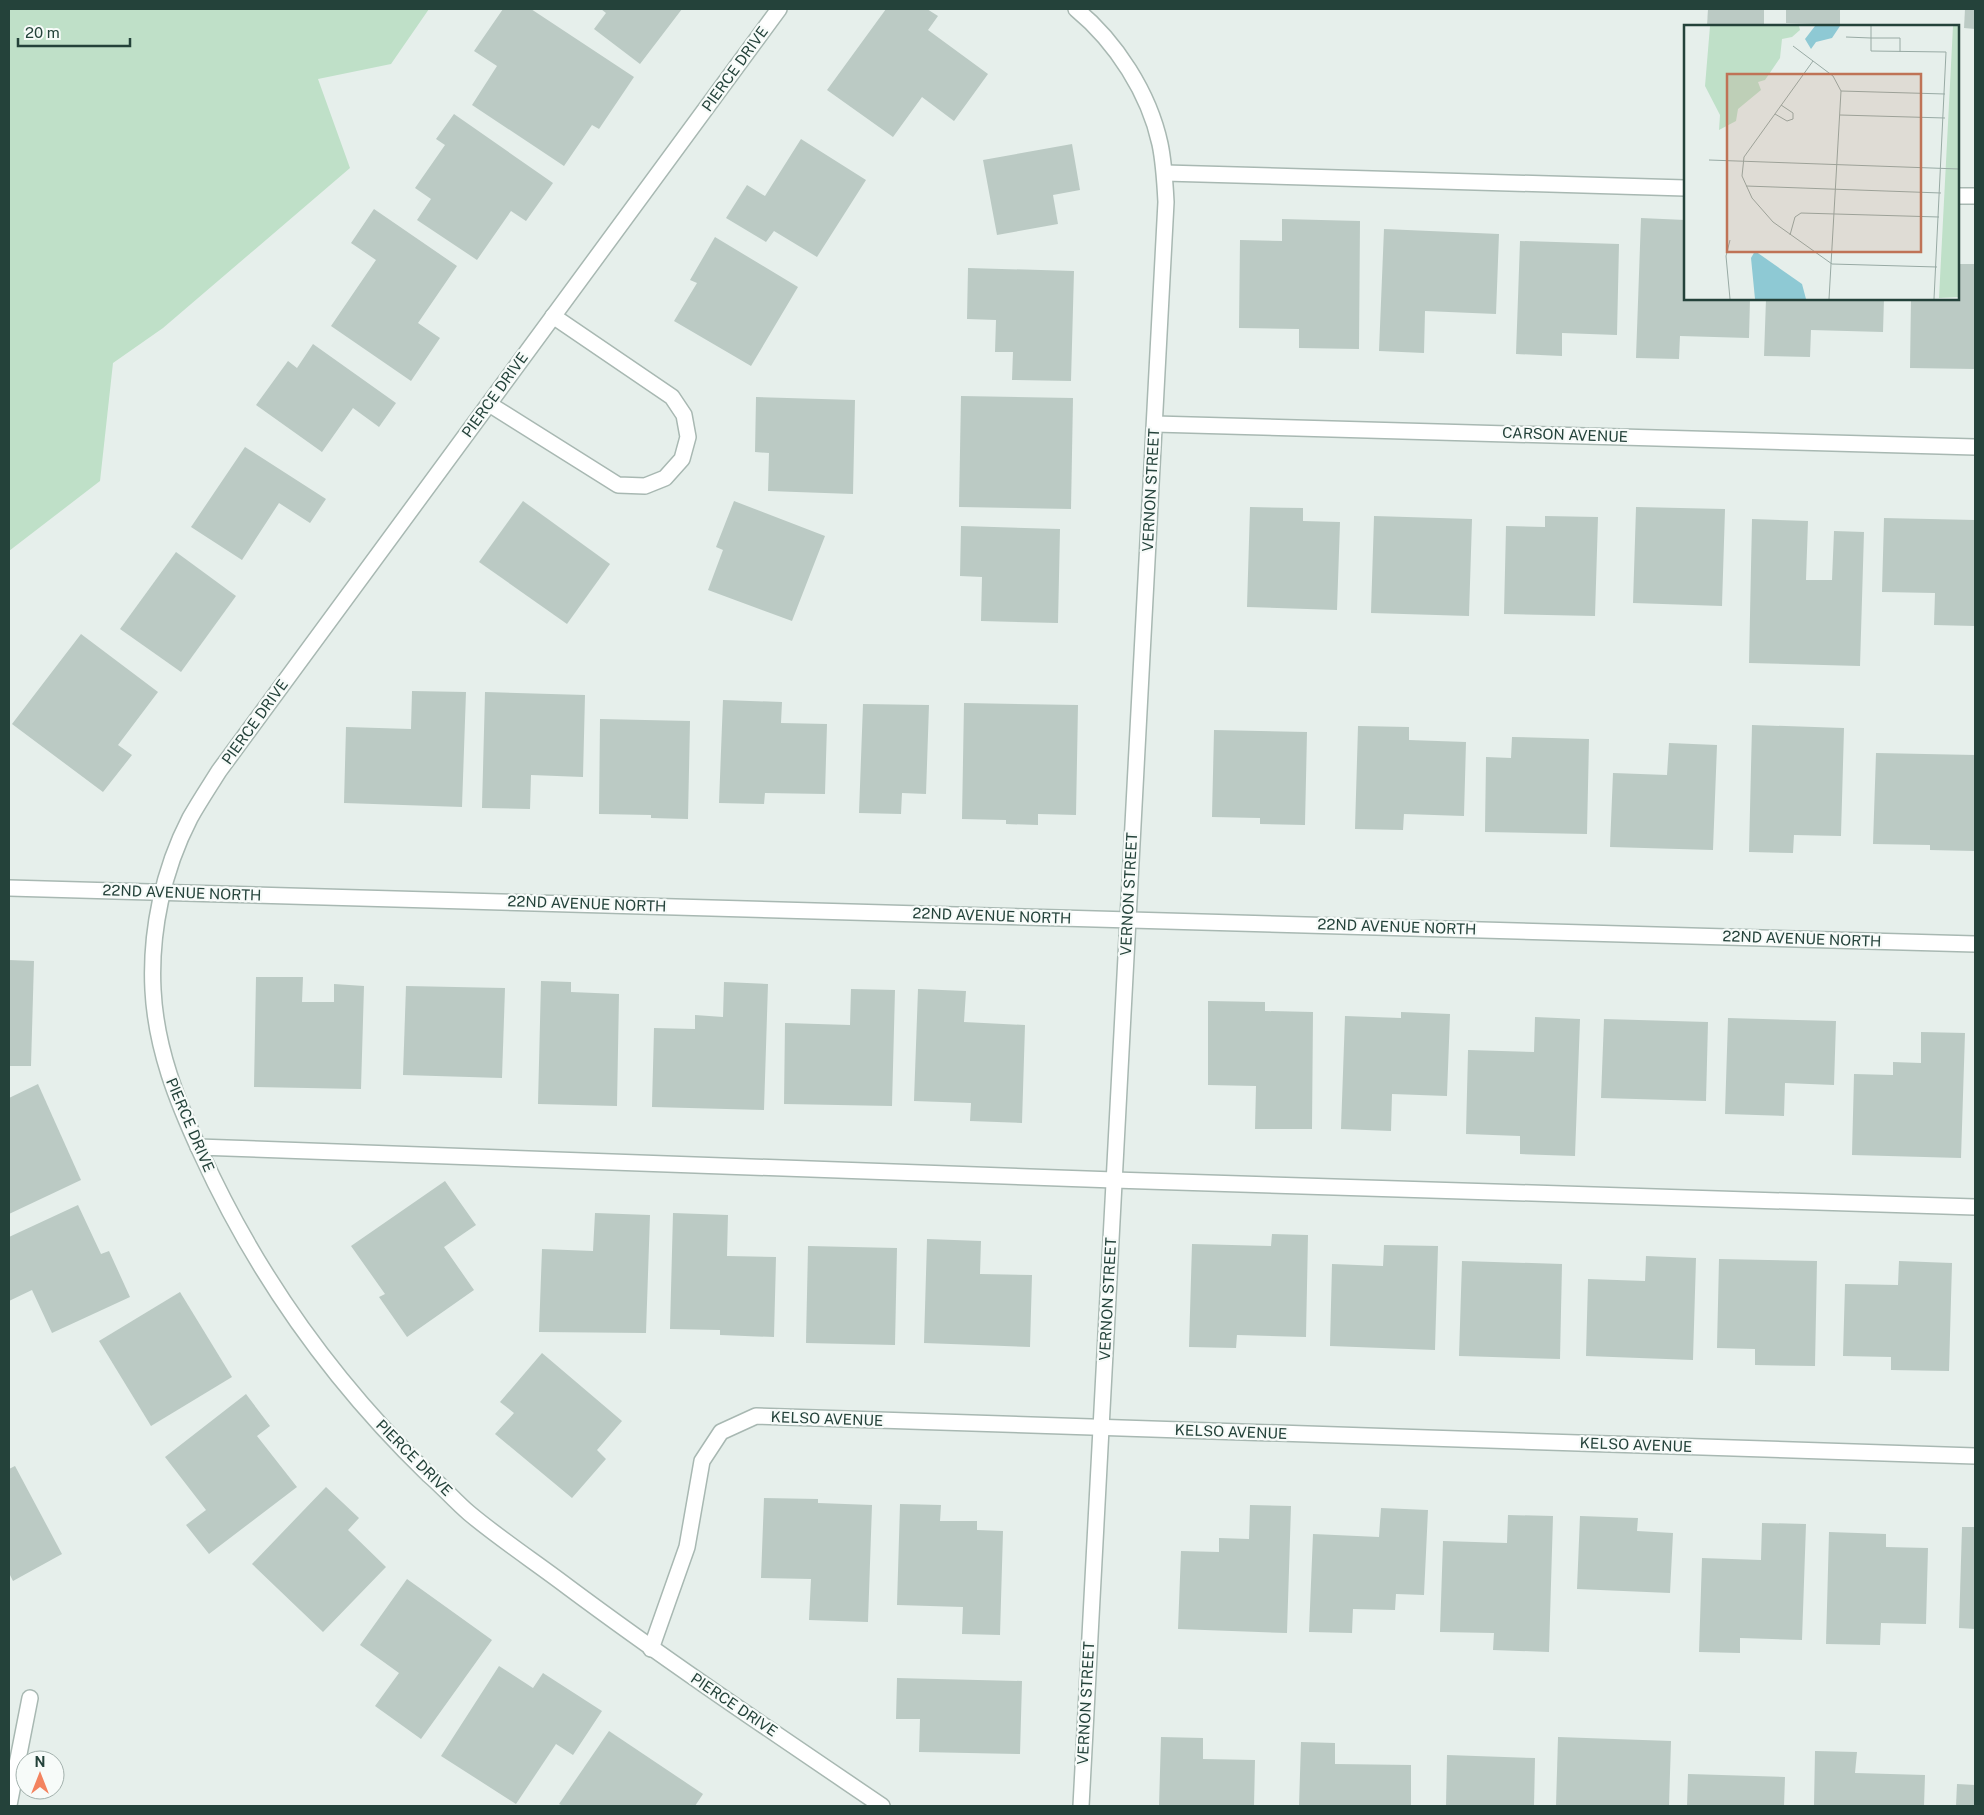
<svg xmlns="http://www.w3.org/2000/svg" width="1984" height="1815" font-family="'Public Sans',sans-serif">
	<rect width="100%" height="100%" fill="#e6efeb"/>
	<polygon fill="#bfe0c8" points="9,9 429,9 391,64 318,79 350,168 163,328 113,363 100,481 9,551"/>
	<g fill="#bbcac4">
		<polygon points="503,9 531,9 634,77 599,129 592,125 564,166 472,105 497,66 474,51"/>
		<polygon points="601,9 682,9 640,64 594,29 606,13"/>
		<polygon points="886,9 927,9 938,16 928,30 988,74 954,121 922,97 893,137 827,90"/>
		<polygon points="1708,9 1764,9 1764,26 1707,26"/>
		<polygon points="1786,9 1840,9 1840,25 1786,23"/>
		<polygon points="1965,9 1975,9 1975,29 1964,28"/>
		<polygon points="454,114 553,183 526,221 511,211 477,260 417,220 431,199 415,188 445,145 436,139"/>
		<polygon points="801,139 866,180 817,257 774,231 766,242 726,218 747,185 765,196"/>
		<polygon points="1072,144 1080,190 1053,195 1058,224 997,235 983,160"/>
		<polygon points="374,209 457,266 418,323 440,338 411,381 331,326 376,260 351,243"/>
		<polygon points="1641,218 1685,220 1685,299 1750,299 1749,338 1680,336 1679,359 1636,358"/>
		<polygon points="1282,219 1360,221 1359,349 1299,348 1299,329 1239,328 1240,240 1282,241"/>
		<polygon points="1384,229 1499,234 1496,314 1425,311 1424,353 1379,351"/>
		<polygon points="715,237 798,287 751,366 674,321 697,283 690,280"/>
		<polygon points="1520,241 1619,244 1617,335 1562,333 1562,356 1516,354"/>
		<polygon points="1958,264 1975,264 1975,369 1910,368 1911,299 1958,299"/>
		<polygon points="968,268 1074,271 1071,381 1012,380 1013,352 995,352 996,320 967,319"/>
		<polygon points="1766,299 1884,299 1883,332 1811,330 1810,357 1764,356"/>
		<polygon points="313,344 396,403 379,427 353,408 322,452 256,405 288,361 297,368"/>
		<polygon points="961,396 1073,398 1071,509 959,507"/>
		<polygon points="756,397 855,400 853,494 768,491 769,453 755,452"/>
		<polygon points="245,447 326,499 310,523 279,503 242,560 191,527"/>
		<polygon points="523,501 610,564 567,624 479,562"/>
		<polygon points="734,501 825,536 792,621 708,590 723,550 716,547"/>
		<polygon points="1250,507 1303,508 1303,521 1340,522 1337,610 1247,607"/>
		<polygon points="1636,507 1725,509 1722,606 1633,603"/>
		<polygon points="1374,516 1472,519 1469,616 1371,613"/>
		<polygon points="1545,516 1598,517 1595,616 1504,614 1506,526 1545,527"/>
		<polygon points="1884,518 1975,520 1975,626 1934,625 1935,593 1882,592"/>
		<polygon points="1752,519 1808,521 1806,580 1832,580 1834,531 1864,532 1860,666 1749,663"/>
		<polygon points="961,526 1060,529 1058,623 981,621 982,577 960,576"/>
		<polygon points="176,552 236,596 181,672 120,629"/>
		<polygon points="81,634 158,692 118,745 132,755 103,792 12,724"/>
		<polygon points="412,691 466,692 462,807 344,803 346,727 411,729"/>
		<polygon points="485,692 585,695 583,777 531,775 530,809 482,808"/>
		<polygon points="723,700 782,702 781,723 827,724 825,794 765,793 764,804 719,803"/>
		<polygon points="964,703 1078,705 1076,815 1038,814 1038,825 1006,824 1006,820 962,819"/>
		<polygon points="863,704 929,705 926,794 902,793 901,814 859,813"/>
		<polygon points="600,719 690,721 688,819 651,818 651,815 599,814"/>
		<polygon points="1752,725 1844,728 1841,836 1794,835 1793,853 1749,852"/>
		<polygon points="1358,726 1409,727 1409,740 1466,742 1464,816 1404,814 1403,830 1355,829"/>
		<polygon points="1214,730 1307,732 1305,825 1260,824 1260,818 1212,817"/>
		<polygon points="1512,737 1589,739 1587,834 1485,832 1486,757 1511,758"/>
		<polygon points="1669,743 1717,745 1713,850 1610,847 1613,773 1667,775"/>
		<polygon points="1876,753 1975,755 1974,851 1930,850 1930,845 1873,844"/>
		<polygon points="9,960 34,961 31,1066 9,1066"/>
		<polygon points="256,977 303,977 302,1002 334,1002 334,984 364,986 361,1089 254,1087"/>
		<polygon points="541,981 571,982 571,992 619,994 617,1106 538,1104"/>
		<polygon points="724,982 768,984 764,1110 652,1107 654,1028 695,1029 695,1015 723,1017"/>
		<polygon points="406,986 505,988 502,1078 403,1075"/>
		<polygon points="851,989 895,990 892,1106 784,1104 785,1023 850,1025"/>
		<polygon points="918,989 966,991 964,1022 1025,1025 1022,1123 970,1121 971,1103 914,1101"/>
		<polygon points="1208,1001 1265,1002 1265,1011 1313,1012 1312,1129 1255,1129 1256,1086 1208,1085"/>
		<polygon points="1401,1012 1450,1014 1447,1096 1392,1094 1391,1131 1341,1129 1345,1016 1401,1018"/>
		<polygon points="1535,1017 1580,1019 1575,1156 1520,1154 1520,1136 1466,1134 1468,1050 1534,1052"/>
		<polygon points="1728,1018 1836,1021 1834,1085 1785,1083 1784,1116 1725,1114"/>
		<polygon points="1604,1019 1708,1022 1706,1101 1601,1098"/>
		<polygon points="1921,1032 1965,1033 1961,1158 1852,1155 1854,1074 1893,1075 1893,1062 1921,1063"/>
		<polygon points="38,1084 81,1180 9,1214 9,1098"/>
		<polygon points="445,1181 476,1225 444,1247 474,1290 407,1337 379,1297 385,1294 351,1246"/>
		<polygon points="78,1205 101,1254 109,1251 130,1297 52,1333 32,1290 9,1301 9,1237"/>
		<polygon points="595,1213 650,1215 646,1333 539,1332 542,1249 593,1251"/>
		<polygon points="673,1213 728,1215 727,1256 776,1257 774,1337 720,1335 720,1330 670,1329"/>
		<polygon points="1272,1234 1308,1235 1306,1337 1237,1335 1236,1348 1189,1347 1192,1244 1271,1246"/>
		<polygon points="927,1239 981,1241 980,1274 1032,1275 1030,1347 924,1343"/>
		<polygon points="1384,1245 1438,1246 1435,1350 1330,1346 1332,1264 1383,1266"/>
		<polygon points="808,1246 897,1248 895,1345 806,1343"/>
		<polygon points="1646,1256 1696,1258 1693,1360 1586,1356 1588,1279 1645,1281"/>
		<polygon points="1719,1259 1817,1261 1815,1366 1755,1365 1755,1349 1717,1348"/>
		<polygon points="1462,1261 1562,1264 1560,1359 1459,1356"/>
		<polygon points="1899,1261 1952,1263 1949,1371 1891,1370 1891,1357 1843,1356 1845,1284 1898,1285"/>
		<polygon points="180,1292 232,1377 151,1426 99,1341"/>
		<polygon points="542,1353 622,1421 597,1450 606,1459 572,1498 495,1434 514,1413 500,1402"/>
		<polygon points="246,1394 270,1426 257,1436 297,1487 209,1554 186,1525 206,1510 165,1457"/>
		<polygon points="15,1466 62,1554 13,1581 9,1573 9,1469"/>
		<polygon points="326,1487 359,1518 348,1530 386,1567 323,1632 252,1564"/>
		<polygon points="764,1498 818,1499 818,1503 872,1505 868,1622 809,1620 811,1579 761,1578"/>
		<polygon points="900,1504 941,1505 940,1521 977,1521 977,1530 1003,1531 1000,1635 962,1634 963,1607 897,1605"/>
		<polygon points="1250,1505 1291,1506 1287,1633 1178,1629 1181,1551 1219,1552 1219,1538 1249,1539"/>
		<polygon points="1381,1508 1428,1510 1424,1595 1396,1594 1395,1610 1353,1609 1352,1633 1309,1632 1313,1534 1379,1537"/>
		<polygon points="1508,1515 1553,1516 1549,1652 1493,1650 1494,1633 1440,1632 1443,1541 1507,1543"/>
		<polygon points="1580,1516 1638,1518 1637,1531 1673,1533 1670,1593 1577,1589"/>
		<polygon points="1762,1523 1806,1524 1802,1640 1740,1638 1740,1653 1699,1652 1702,1558 1761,1560"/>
		<polygon points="1962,1527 1975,1527 1975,1629 1959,1628"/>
		<polygon points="1829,1532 1886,1534 1886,1547 1928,1548 1926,1624 1881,1623 1880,1645 1826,1644"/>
		<polygon points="407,1579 492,1640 421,1739 375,1706 399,1673 360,1645"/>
		<polygon points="499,1666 533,1688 543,1673 602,1711 573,1755 556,1744 516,1804 441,1756"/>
		<polygon points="897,1678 1022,1681 1020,1754 919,1752 920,1719 896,1719"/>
		<polygon points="609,1731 703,1794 695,1806 563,1806 559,1804"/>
		<polygon points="1161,1737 1203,1738 1203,1759 1255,1760 1254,1806 1159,1806"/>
		<polygon points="1558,1737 1671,1741 1669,1806 1556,1806"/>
		<polygon points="1301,1742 1335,1743 1335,1764 1411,1765 1411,1806 1299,1806"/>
		<polygon points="1815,1751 1857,1752 1855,1773 1925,1775 1924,1806 1814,1806"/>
		<polygon points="1447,1755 1535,1758 1534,1806 1446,1806"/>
		<polygon points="1688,1774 1785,1777 1784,1806 1687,1806"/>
		<polygon points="1957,1784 1975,1785 1975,1806 1956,1806"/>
	</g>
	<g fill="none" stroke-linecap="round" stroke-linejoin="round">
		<defs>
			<g id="minor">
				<path d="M779,9L219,771C209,787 199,802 190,818C163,870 150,932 153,990C156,1049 177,1101 201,1153C256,1274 334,1383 429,1475C443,1487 455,1501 469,1513C500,1539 535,1562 568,1587C670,1663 776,1734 882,1806"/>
				<path d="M1076,9C1116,42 1149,93 1160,144C1164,163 1165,183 1166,202L1081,1806"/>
				<polyline points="1165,173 1685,188"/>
				<polyline points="1958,196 1975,196"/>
				<polyline points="489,404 618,485 645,486 665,478 682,459 688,437 684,415 672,397 553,316"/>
				<polyline points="1155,424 1975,447"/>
				<polyline points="9,888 1975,944"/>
				<polyline points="198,1147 1114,1180 1975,1207"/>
				<polyline points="651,1649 687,1547 702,1461 721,1432 756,1416 1975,1456"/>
				<polyline points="9,1805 30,1698"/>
			</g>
		</defs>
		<use href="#minor" stroke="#a8b8b2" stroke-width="18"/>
		<use href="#minor" stroke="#fff" stroke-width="15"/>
	</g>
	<g text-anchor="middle" stroke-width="4.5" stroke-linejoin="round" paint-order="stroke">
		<g font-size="15" fill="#24423a" stroke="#f7fbf9">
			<text transform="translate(735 69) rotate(-54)" y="5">PIERCE DRIVE</text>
			<text transform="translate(495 395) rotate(-54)" y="5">PIERCE DRIVE</text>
			<text transform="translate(1565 435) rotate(2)" y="5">CARSON AVENUE</text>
			<text transform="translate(1151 490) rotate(-87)" y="5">VERNON STREET</text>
			<text transform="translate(255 722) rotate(-54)" y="5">PIERCE DRIVE</text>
			<text transform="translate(182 893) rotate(2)" y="5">22ND AVENUE NORTH</text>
			<text transform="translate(1129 894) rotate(-87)" y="5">VERNON STREET</text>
			<text transform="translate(587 904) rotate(2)" y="5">22ND AVENUE NORTH</text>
			<text transform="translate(992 916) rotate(2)" y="5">22ND AVENUE NORTH</text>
			<text transform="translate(1397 927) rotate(2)" y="5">22ND AVENUE NORTH</text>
			<text transform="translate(1802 939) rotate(2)" y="5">22ND AVENUE NORTH</text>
			<text transform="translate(190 1125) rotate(67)" y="5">PIERCE DRIVE</text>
			<text transform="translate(1108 1299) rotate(-87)" y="5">VERNON STREET</text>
			<text transform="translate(827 1419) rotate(2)" y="5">KELSO AVENUE</text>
			<text transform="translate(1231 1432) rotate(2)" y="5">KELSO AVENUE</text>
			<text transform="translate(1636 1445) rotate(2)" y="5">KELSO AVENUE</text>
			<text transform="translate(414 1458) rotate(45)" y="5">PIERCE DRIVE</text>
			<text transform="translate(1086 1703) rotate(-87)" y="5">VERNON STREET</text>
			<text transform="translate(734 1705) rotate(34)" y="5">PIERCE DRIVE</text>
		</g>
	</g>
	<g transform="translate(1684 25)">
		<rect width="275" height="275" fill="#e6efeb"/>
		<path d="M26,1H115L116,5L108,12L98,14L96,33L81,55L74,57L77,65L54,84L52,96L35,105L36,90L21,61ZM269,1H275V272L255,273Z" fill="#bfe0c8"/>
		<path d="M131,1H156L148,13L132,17L127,24L121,14ZM71,226L118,259L122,274H71L67,233Z" fill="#8ec9d4"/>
		<path fill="none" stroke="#98aaa4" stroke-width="1" d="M187,1V13H216V27M162,12L187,13V26L262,27L250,274M109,21L149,51L157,66L145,274M129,36L60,132L58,151L68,173L89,197L148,239L253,242M157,66L261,69M91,89L103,96L109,94V88L97,80M156,90L261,93M25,135L275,144M62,161L257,168M106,210L111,192L117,188L255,192M46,215L42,231L46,274"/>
		<path fill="#bf7356" fill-opacity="0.15" stroke="#bf7356" stroke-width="2.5" d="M43,49H237V227H43Z"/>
		<rect width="275" height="275" fill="none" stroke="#24423a" stroke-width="2.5"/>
	</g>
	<rect width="1984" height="1815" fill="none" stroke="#24423a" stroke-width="20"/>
	<g transform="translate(40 1775)"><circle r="24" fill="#f7fbf9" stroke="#a3b1ad"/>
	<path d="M0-4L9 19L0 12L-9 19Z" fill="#f3835f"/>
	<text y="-8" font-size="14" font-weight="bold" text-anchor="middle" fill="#24423a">N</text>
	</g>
	<path d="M18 38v8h112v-8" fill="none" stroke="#24423a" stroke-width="2.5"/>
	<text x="25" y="38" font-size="15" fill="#24423a" stroke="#f7fbf9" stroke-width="4" paint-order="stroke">20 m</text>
</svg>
